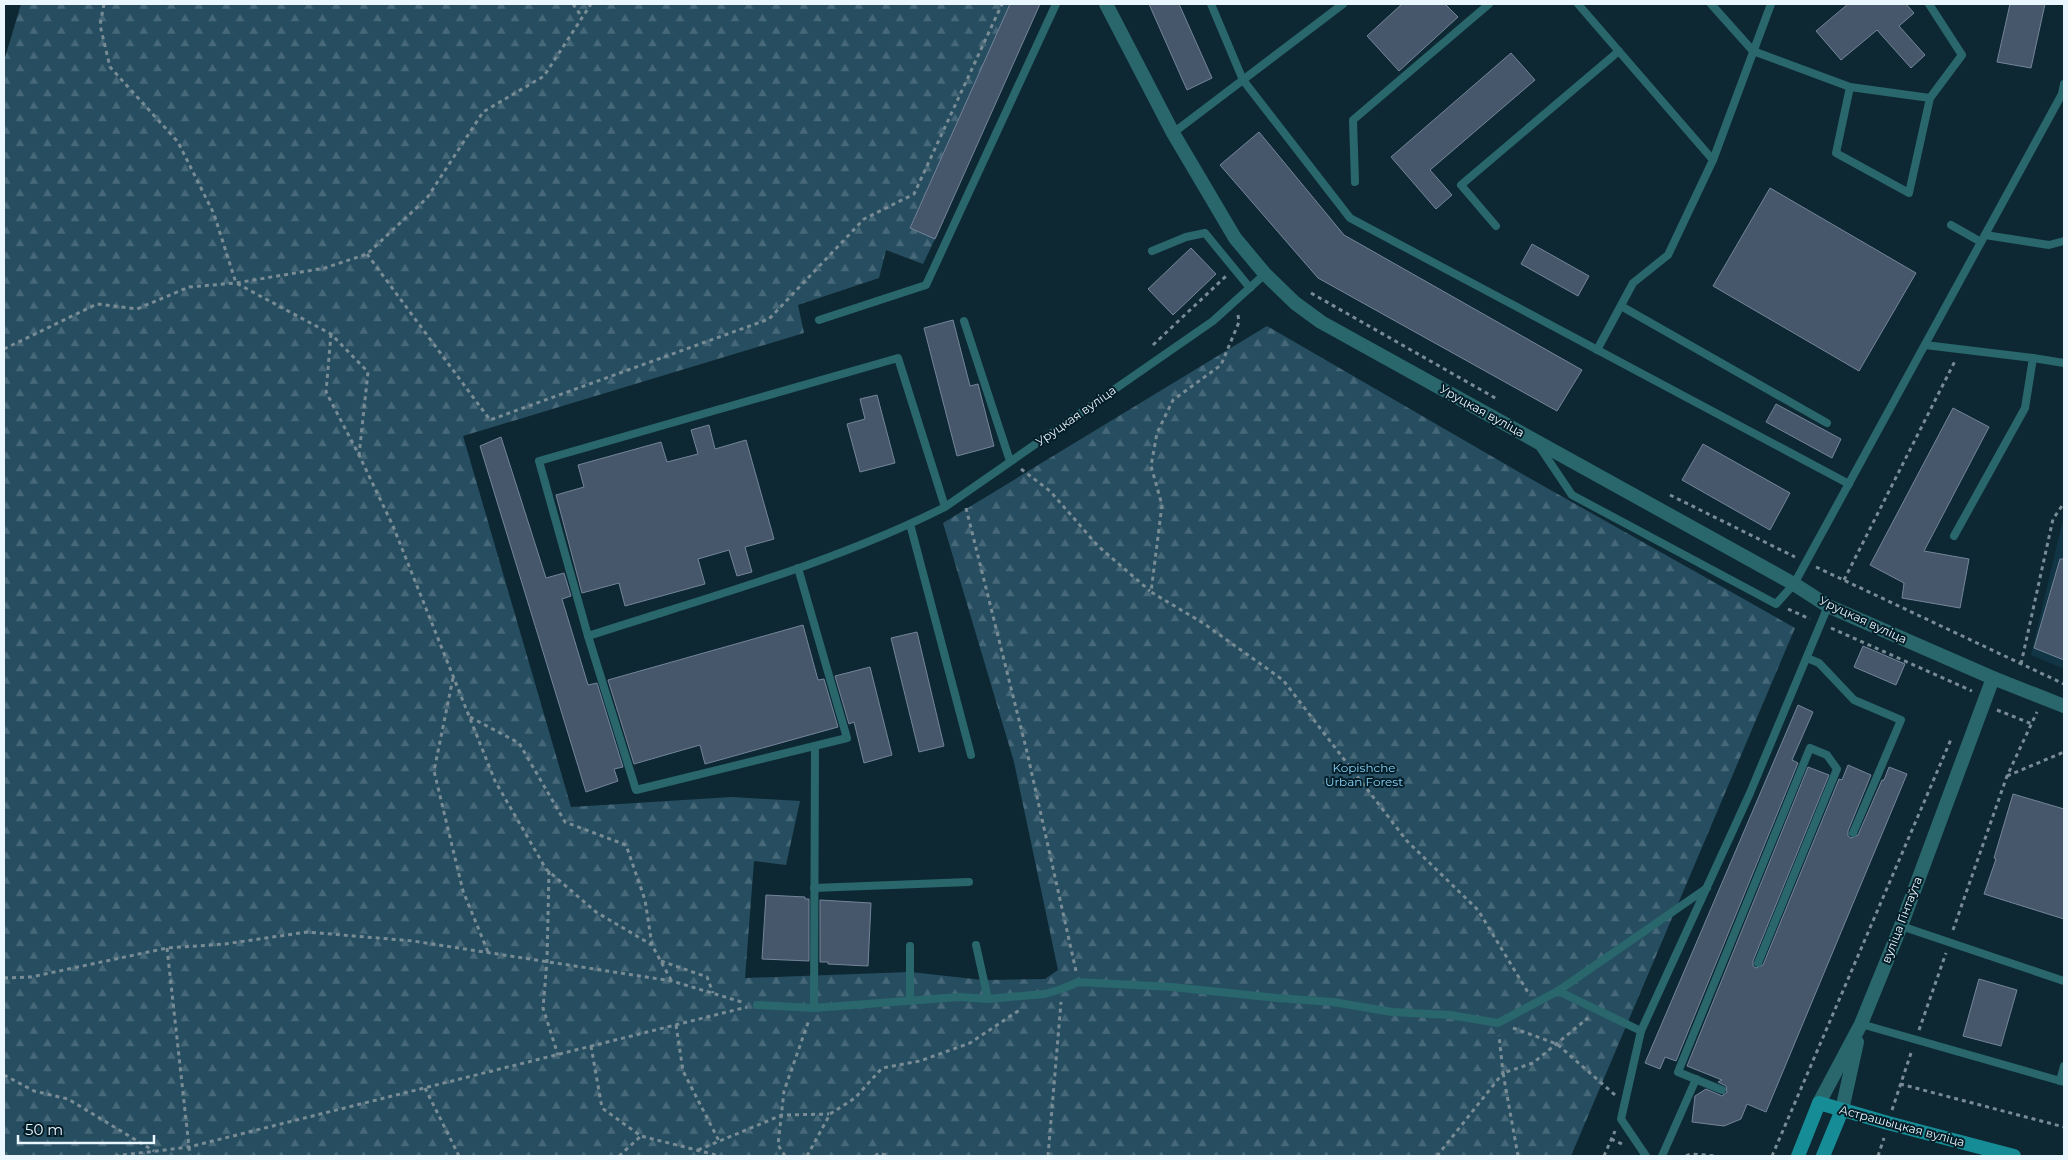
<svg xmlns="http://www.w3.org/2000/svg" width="2068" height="1160" font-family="Montserrat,sans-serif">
	<defs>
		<pattern id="forest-firs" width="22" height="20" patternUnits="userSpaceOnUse" patternTransform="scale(1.25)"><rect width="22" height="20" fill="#264e60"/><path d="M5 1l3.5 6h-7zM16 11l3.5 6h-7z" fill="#466878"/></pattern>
	</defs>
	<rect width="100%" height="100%" fill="#0d2833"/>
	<polygon fill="#113544" points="2064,515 2064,669 2031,655"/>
	<polygon fill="url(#forest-firs)" points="21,4 1010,4 910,227 935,239 923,264 886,250 879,278 798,305 804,333 463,436 571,807 732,797 800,801 786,865 754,861 745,978 910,972 983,980 1045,979 1058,970 1014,762 943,523 1267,326 1524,475 1795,628 1571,1156 4,1156 4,61"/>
	<g fill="#47576b" stroke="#74859b">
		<polygon points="1010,4 1040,4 935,239 910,228"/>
		<polygon points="1149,4 1179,4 1212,78 1187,90"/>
		<polygon points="1402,4 1445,4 1458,17 1399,71 1367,36"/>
		<polygon points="1848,4 1906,4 1914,13 1899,26 1925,55 1911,68 1877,30 1841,60 1816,31"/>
		<polygon points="2010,4 2045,4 2031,68 1997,62"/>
		<polygon points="1511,53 1535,80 1430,170 1452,195 1436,209 1391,157"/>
		<polygon points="1259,132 1344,235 1582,370 1557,411 1318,278 1220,165"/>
		<polygon points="1770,188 1916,273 1859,371 1713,286"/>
		<polygon points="1532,244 1589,276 1578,296 1521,264"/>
		<polygon points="1191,248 1216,274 1173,315 1148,289"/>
		<polygon points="953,320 970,386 978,384 994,446 957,456 924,328"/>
		<polygon points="877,395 895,463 860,472 847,424 865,419 860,399"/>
		<polygon points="1776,404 1841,439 1832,458 1766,422"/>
		<polygon points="1953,408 1989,427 1924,551 1969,559 1960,608 1902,598 1904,583 1870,565"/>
		<polygon points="709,425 715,449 746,440 774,539 745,547 752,572 737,576 729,550 698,559 705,584 625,606 619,583 582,593 556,495 584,487 578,465 661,442 667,462 698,454 691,430"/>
		<polygon points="501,437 546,578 564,573 571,596 562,599 588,685 597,683 623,767 614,769 618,781 586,792 480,446"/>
		<polygon points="1703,444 1790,493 1770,530 1682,480"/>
		<polygon points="2060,559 2064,559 2064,660 2034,648"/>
		<polygon points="803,625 818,680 824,679 838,727 705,764 700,745 634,764 608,680"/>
		<polygon points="917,632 944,746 919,752 891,638"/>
		<polygon points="1863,646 1905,664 1896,685 1854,667"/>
		<polygon points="870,667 892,755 864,763 854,722 849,724 835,676"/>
		<polygon points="1798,705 1813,712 1792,760 1798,763 1676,1061 1665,1057 1660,1069 1645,1063"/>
		<polygon points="1848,765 1871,775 1848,831 1848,836 1851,838 1858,835 1882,780 1884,780 1889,767 1907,774 1766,1112 1747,1104 1741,1119 1724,1126 1692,1122 1695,1096 1706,1089 1722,1096 1727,1092 1726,1086 1718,1082 1722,1080 1687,1066 1808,767 1829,775 1753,961 1753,966 1756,968 1763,965 1839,779 1842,780"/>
		<polygon points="2013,794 2064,809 2064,919 1984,894 1996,859 1994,858"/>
		<polygon points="766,895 805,897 805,899 809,899 809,961 762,959"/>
		<polygon points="820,900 871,903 868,966 828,964 828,962 820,962"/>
		<polygon points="1979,979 2017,990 2001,1046 1963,1036"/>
	</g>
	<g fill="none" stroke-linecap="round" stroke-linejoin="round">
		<g stroke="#798c95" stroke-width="3" stroke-dasharray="4 4" stroke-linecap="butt">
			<polyline points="104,4 100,25 110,67 178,142 214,214 236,283 331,334 368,372 359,455"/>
			<polyline points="573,4 582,17"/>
			<polyline points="367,254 490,420 769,319 864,219 914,194 1002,4"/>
			<polyline points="1311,293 1497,399"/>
			<polyline points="1238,315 1239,322 1221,365 1173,400 1157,433 1151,466 1162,505 1151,592 1203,623 1283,680 1407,841 1478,910 1529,994"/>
			<polyline points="331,334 326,392 359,455 393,526 495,781 546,869 596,912 652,945"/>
			<polyline points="1153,345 1226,276"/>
			<polyline points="4,349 97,304 137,309 189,287 236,283 325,268 367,254 427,198 483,112 544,76 591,4"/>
			<polyline points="1021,469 1050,491 1098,546 1150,591"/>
			<polyline points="1670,495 1795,557"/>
			<polyline points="966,508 1027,752 1076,971"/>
			<polyline points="1816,567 2064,684"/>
			<polyline points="1844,580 1955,361"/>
			<polyline points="1788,609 1810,619"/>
			<polyline points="1831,628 1972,691"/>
			<polyline points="2021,664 2053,519 2064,503"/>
			<polyline points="453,678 434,771 463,891 488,952"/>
			<polyline points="1997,710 2032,724"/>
			<polyline points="470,717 519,743 565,822 626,845 645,900 652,945 671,980"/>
			<polyline points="2007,776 2064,752"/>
			<polyline points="549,871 547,961 543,1008 558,1055"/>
			<polyline points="1953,930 2007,776 2037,712"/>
			<polyline points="167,948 190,1156"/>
			<polyline points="661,961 707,977 713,993"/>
			<polyline points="4,978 31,977 167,948 225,944 307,932 413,941 672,981 745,1003"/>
			<polyline points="676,1025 683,1071 719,1141"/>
			<polyline points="1513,1028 1557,1044 1615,1095"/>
			<polyline points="1919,1030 1946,953"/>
			<polyline points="591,1046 602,1108 641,1136 720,1156"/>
			<polyline points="4,1075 34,1091 68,1099 154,1151"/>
			<polyline points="1900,1084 2064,1127"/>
			<polyline points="425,1088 459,1156"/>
			<polyline points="1892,1110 1912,1050"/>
			<polyline points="1611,1139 1622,1144"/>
			<polyline points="698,1150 782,1115 829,1114"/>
			<polyline points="115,1156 189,1147 747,1007"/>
			<polyline points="619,1156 641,1136"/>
			<polyline points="785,1156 778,1145 784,1091 809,1020"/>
			<polyline points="807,1156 830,1114 855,1098 882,1068 920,1061 970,1043 1021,1009"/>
			<polyline points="875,1156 879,1153 888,1156"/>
			<polyline points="1048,1156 1061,1002"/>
			<polyline points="1437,1156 1503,1073 1499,1035"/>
			<polyline points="1518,1156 1503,1073 1533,1063 1588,1018"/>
			<polyline points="1604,1156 1615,1131"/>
			<polyline points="1686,1156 1691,1154 1718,1156"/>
			<polyline points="1772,1156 1952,737"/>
			<polyline points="1878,1156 1884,1138"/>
		</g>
		<g stroke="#29676d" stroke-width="8">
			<polyline points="1211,4 1243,80 1350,218 1849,484"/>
			<polyline points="1578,4 1713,160"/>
			<polyline points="1711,4 1753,51 1850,87"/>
			<polyline points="1929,4 1962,55 1930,98 1909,193 1836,153 1850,87 1930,98"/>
			<polyline points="1173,133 1343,4"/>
			<polyline points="1355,182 1353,120 1489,4"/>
			<polyline points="1951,225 1981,242"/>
			<polyline points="1496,226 1461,185 1619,51"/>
			<polyline points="1985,235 2049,245 2064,241"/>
			<polyline points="1152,251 1186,237 1205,233 1250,288"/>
			<polyline points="1621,306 1827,423"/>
			<polyline points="819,320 926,285 1056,4"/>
			<polyline points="964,321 1010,461"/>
			<polyline points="1925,345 2033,358 2025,408 1954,536"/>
			<polyline points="1597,350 1633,283 1668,255 1713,160 1771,4"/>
			<polyline points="2033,358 2064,363"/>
			<polyline points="1539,446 1572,495 1776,604 1794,584 1806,562 2062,94 2064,84"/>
			<path d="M945,507L898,358L539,461L588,636C708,597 832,564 945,507L1213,321L1265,274"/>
			<polyline points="910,524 971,755"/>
			<polyline points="588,636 636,790 847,738 798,568"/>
			<polyline points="1807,658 1819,663 1854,700 1901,720 1853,833"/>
			<polyline points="814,888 969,882"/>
			<polyline points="1901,926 2064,981"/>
			<polyline points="976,945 988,999"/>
			<polyline points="910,946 910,1001"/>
			<polyline points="1558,991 1641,1031"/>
			<polyline points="757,1005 814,1008 959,997 988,999 1044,994 1062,989 1078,982 1172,987 1277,998 1333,1002 1392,1012 1450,1015 1498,1023 1558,991 1707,888"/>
			<polyline points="814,1008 815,746"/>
			<polyline points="1861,1024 2064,1082"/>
			<polyline points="2060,1081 2064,1066"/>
			<polyline points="1722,1090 1678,1072 1810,748 1827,755 1837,769 1758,963"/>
			<polyline points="1646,1156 1621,1119 1641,1031 1750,793 1828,606"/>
			<polyline points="1662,1156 1696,1079"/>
		</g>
		<polyline stroke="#29676d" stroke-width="14" points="1993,678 2064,706"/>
		<g stroke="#29676d" stroke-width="14">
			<polyline points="1106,4 1173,133 1235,238 1265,274 1295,303 1321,322 1794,584 1828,606 1993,678 1901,926 1861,1024 1819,1103"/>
			<polyline points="1842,1110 1857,1042"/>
		</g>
		<g stroke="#168d96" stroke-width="14">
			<polyline points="1798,1156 1819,1103 1888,1123 2014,1156"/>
			<polyline points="1823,1156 1842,1110"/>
		</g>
	</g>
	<g text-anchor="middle" stroke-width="4" stroke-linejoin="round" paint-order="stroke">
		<g font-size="12" fill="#ebf7fe" stroke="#041e29">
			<text transform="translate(1482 411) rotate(29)" y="4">Уруцкая вуліца</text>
			<text transform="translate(1076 416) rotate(-35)" y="4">Уруцкая вуліца</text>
			<text transform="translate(1863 620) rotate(25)" y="4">Уруцкая вуліца</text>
			<text transform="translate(1902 920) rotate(-69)" y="4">вуліца Гінтаўта</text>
			<text transform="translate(1902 1126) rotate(15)" y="4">Астрашыцкая вуліца</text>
		</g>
		<g font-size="12" fill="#88d2f5" stroke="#041e29">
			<text x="1364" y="772">Kopishche<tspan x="1364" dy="14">Urban Forest</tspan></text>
		</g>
	</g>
	<rect width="2068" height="1160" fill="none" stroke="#ebf7fe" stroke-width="10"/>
	<path d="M18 1135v8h136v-8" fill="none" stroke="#ebf7fe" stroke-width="2.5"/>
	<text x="25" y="1135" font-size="15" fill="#ebf7fe" stroke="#041e29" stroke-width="4" paint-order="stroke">50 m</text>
</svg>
